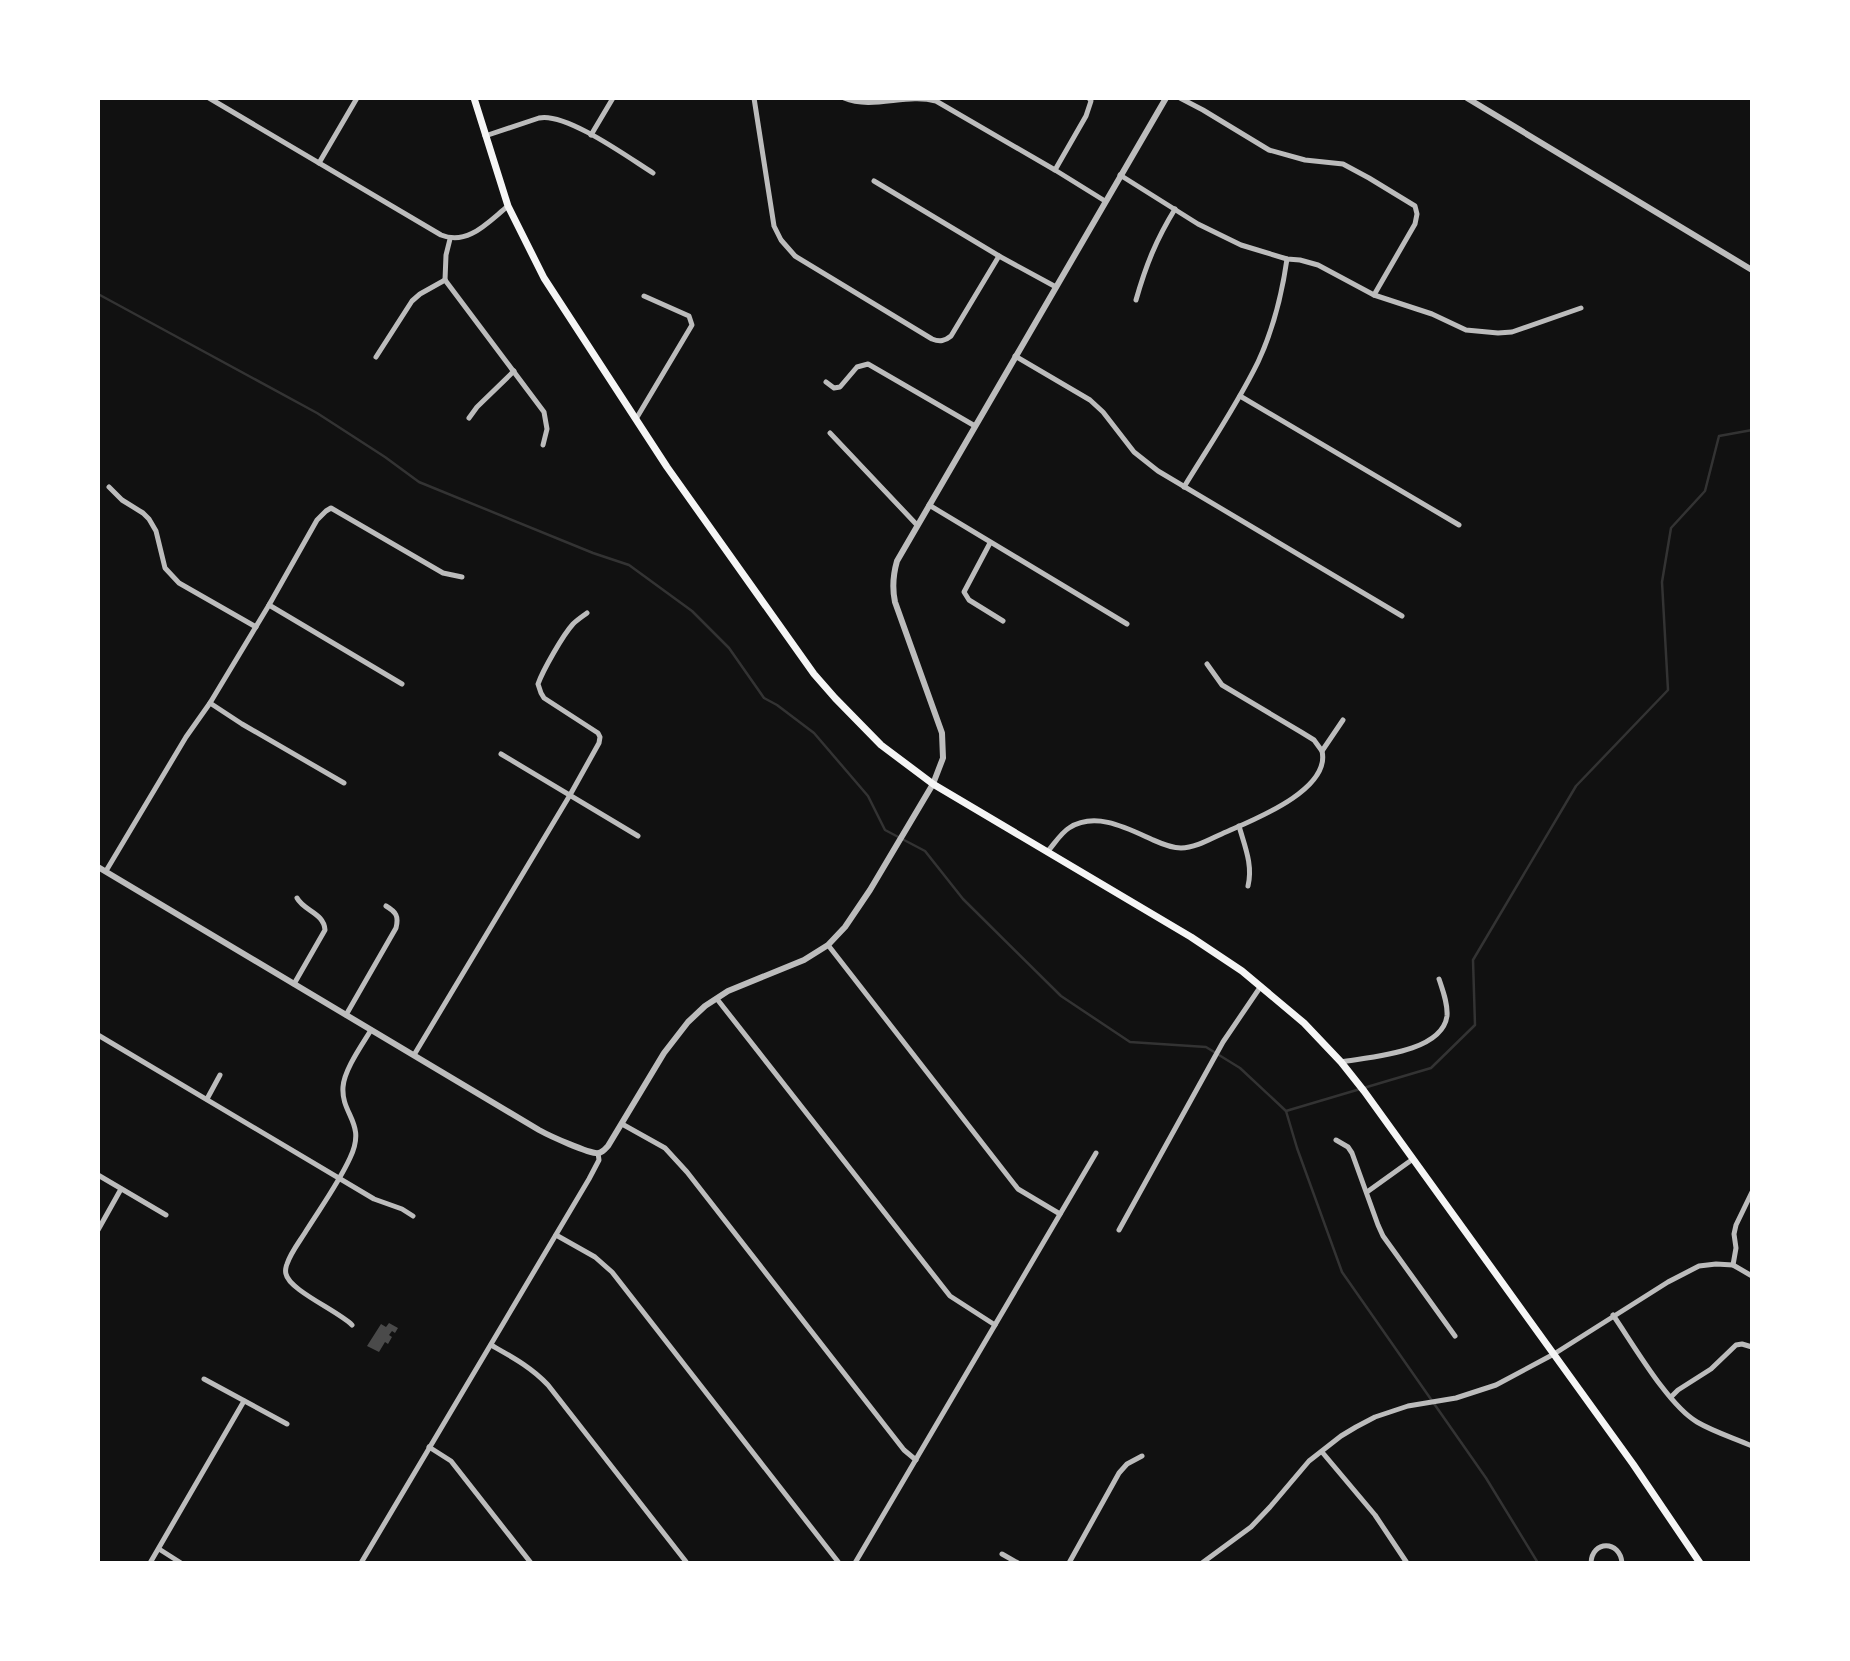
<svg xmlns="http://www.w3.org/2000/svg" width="1850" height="1661" font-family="Helvetica,sans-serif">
	<rect width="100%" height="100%" fill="#111"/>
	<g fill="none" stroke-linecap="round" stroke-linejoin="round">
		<g stroke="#333" stroke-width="2.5">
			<polyline points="98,294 317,413 385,457 419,482 593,553 629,565 692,611 729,648 764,698 777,705 814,733 868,796 885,830 925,851 963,899 1061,996 1130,1042 1206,1047 1240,1068 1286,1111 1297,1148 1342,1272 1486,1478 1538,1563"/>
			<polyline points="1286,1111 1431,1068 1475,1025 1473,960 1576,786 1668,690 1662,582 1671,528 1705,491 1719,436 1752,430"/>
		</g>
	</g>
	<polygon fill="#4a4a4a" points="389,1323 398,1328 395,1333 392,1331 389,1335 392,1337 388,1344 385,1342 379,1352 367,1346 381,1324 386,1327"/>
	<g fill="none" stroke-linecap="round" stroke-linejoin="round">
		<g stroke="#bcbcbc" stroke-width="5">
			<path d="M209,98L441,235C468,246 488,222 508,206"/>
			<path d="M754,98L774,226L781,240L795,256L932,339C940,342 945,341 951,336L999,256"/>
			<path d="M844,98C873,110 906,93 936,101L1055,170L1105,201"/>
			<polyline points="1180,98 1203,110 1269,150 1305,160 1343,164 1369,178 1415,206 1417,214 1415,224 1374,295"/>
			<polyline points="591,135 613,98"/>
			<path d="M485,136L539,118C566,112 629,158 653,173"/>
			<polyline points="319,163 357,98"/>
			<polyline points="1055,170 1086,116 1091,101 1089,98"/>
			<polyline points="1120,175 1198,224 1241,245 1287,259 1300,260 1318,265 1374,295 1432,314 1466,330 1498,333 1512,332 1581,308"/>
			<polyline points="874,181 999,256 1056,287"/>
			<polyline points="445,280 544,412 547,429 543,445"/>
			<polyline points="445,280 446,255 450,239"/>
			<path d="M1136,300C1146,265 1156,240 1175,209"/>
			<polyline points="1015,356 1090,400 1103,412 1134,452 1158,471 1402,616"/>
			<polyline points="376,357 412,301 420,294 445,280"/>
			<polyline points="826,382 834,388 840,387 857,367 868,364 975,426"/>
			<polyline points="1240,396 1459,525"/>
			<polyline points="469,418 477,407 514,371"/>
			<polyline points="636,419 692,325 689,316 644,296"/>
			<polyline points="830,433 917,525"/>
			<polyline points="109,487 122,500 143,513 149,519 156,531 165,568 179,583 256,627"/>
			<path d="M1184,487C1209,446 1237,405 1258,362C1273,330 1282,294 1287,259"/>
			<polyline points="929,505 1127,624"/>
			<polyline points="990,543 964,592 969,600 1003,621"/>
			<polyline points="269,605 402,684"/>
			<polyline points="1207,664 1222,685 1301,732 1314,740 1322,751"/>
			<polyline points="210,703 242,724 344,783"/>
			<polyline points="501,754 638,836"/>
			<path d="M1239,826C1245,847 1253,865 1248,886"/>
			<path d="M1048,851C1055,843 1061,833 1069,828C1095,811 1127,828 1151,839C1160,843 1170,848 1181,848C1196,848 1212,838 1226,832C1253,820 1331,790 1322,751L1343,720"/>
			<polyline points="106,871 186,737 210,703 269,605 317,520 326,511 331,508 443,573 462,577"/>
			<polyline points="828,945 1018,1189 1060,1214"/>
			<path d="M294,984L325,930C324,913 304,911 297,898"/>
			<polyline points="717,999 950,1296 995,1325"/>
			<path d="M346,1015L396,928C399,916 396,912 386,906"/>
			<polyline points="98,1035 374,1199 402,1209 413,1216"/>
			<path d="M414,1055L570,795L599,743L600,737L598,733L544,698L541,693L538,684C543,670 563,635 573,624C577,620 583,616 587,613"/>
			<path d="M1341,1062C1369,1057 1442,1053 1447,1016C1448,1004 1443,991 1439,979"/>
			<polyline points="207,1099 220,1075"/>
			<polyline points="622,1124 665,1148 687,1172 904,1450 916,1460"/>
			<polyline points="1336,1140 1348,1147 1352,1153 1378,1225 1383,1236 1455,1336"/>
			<polyline points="98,1175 166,1215"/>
			<polyline points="1367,1192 1413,1159"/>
			<polyline points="98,1230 121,1189"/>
			<polyline points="1119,1230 1223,1042 1261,986"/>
			<polyline points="556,1235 595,1257 612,1272 839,1563"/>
			<polyline points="1733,1265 1736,1248 1734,1234 1736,1225 1752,1192"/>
			<path d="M1613,1315C1633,1344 1668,1405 1697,1422C1714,1432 1734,1438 1752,1446"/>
			<path d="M352,1325C338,1311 289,1290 286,1274C285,1271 286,1266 287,1264C291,1252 300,1241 306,1231C321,1207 338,1184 350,1158C367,1123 341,1115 343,1087C344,1070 362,1045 371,1030"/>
			<path d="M491,1345C512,1357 531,1367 548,1385L687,1563"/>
			<polyline points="204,1379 287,1424"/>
			<polyline points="1671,1397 1678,1390 1711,1369 1736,1345 1742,1344 1752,1347"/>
			<polyline points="429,1447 451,1461 531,1563"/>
			<polyline points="1322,1452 1375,1515 1407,1563"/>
			<polyline points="159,1549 181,1563"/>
			<polyline points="1002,1554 1018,1563"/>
			<polyline points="150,1563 244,1401"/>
			<polyline points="361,1563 589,1179 599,1160 598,1153"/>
			<polyline points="855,1563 1096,1153"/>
			<polyline points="1069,1563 1119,1473 1127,1464 1142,1456"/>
			<polyline points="1202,1563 1251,1527 1270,1507 1309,1461 1341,1436 1356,1427 1375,1417 1408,1406 1456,1398 1496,1385 1554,1354 1668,1282 1699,1266 1716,1264 1733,1265 1752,1276"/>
			<path d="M1591,1563C1592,1540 1620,1540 1622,1563"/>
		</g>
		<g stroke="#bcbcbc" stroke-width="6">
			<polyline points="1467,98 1752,270"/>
			<path d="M98,867L539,1130C548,1135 591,1155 599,1153C603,1152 606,1148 608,1146L664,1053L688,1022L705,1006L728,991L804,960L828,945L845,927L870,890L933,784L943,758L942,733L895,602C892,588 893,575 897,561L1166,98"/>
		</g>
		<polyline stroke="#f5f5f5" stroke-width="7" points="474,98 508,206 544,278 667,467 814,674 835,698 881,745 933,784 1191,937 1242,971 1304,1023 1341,1062 1364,1091 1633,1464 1700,1563"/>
	</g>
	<rect width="1850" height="1661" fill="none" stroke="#ffffff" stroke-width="200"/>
</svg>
